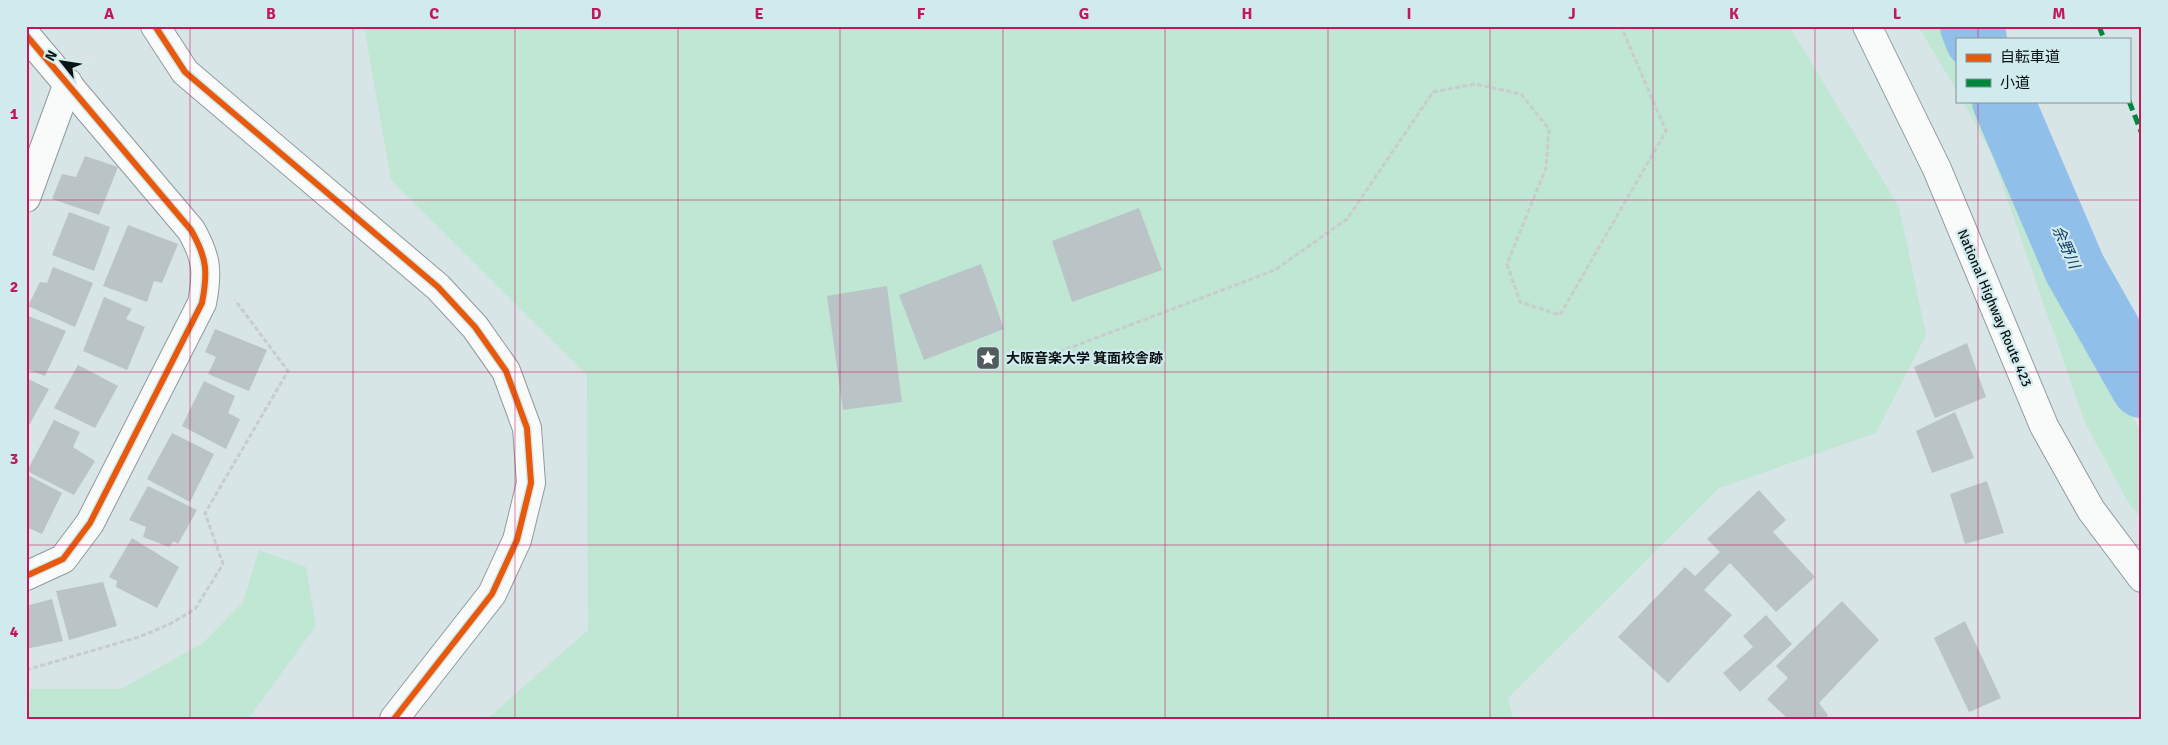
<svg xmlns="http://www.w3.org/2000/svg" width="2168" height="745" font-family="Signika,'Noto Sans JP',sans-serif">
	<rect width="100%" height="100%" fill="#d7e5e7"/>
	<g fill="#c0e6d4">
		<polygon points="364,26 1789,26 1899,207 1926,335 1876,433 1719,488 1508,698 1513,719 487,719 588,630 587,375 391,180"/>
		<polygon points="1918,26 1975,26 1989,39 1957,39 1957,91"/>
		<polygon points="1963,101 2034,101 2069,199 2083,263 2124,399 2142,435 2142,520 2127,500 2085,423 1992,155"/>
		<polygon points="259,550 306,567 316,626 248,719 26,719 26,689 121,689 203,643 243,602"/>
	</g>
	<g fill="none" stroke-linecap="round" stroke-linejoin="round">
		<g stroke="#90bfea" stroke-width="62">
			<polyline points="1971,26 1976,39"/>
			<polyline points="2003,101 2075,269 2142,387"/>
		</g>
	</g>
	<g fill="#bac4c7">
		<polygon points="85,156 118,167 99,215 52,199 62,174 76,177"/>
		<polygon points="1139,208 1162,270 1072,302 1052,241"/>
		<polygon points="69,212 110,227 94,271 52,255"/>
		<polygon points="128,225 178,244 162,283 154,281 147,302 103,286"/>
		<polygon points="981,264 1004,329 924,360 899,295"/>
		<polygon points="53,267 93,283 75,327 28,306 40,282 47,283"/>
		<polygon points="887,286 902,402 843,410 827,296"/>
		<polygon points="104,297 132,309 126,319 145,327 127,370 83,351"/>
		<polygon points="26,315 66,331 45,376 26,369"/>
		<polygon points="215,329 267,350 249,391 208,374 216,357 205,352"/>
		<polygon points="1967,343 1986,397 1935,418 1914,367"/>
		<polygon points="78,365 118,386 95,428 54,408"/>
		<polygon points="26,378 49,389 26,431"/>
		<polygon points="204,381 235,396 228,413 240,419 226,449 182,426"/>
		<polygon points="1955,412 1974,458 1932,473 1916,431"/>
		<polygon points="54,420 80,432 73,447 95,461 74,495 27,471"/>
		<polygon points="172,433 214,454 190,502 147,479"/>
		<polygon points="26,474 62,493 42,534 26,527"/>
		<polygon points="1987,481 2004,533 1965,544 1950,494"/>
		<polygon points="148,486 197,510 178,544 174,541 169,547 143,537 146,527 129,520"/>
		<polygon points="1759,490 1786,520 1773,532 1815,577 1776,612 1730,563 1704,590 1732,615 1668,683 1618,637 1685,567 1695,576 1720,552 1707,539"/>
		<polygon points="132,538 179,567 157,608 116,587 117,581 109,577"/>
		<polygon points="103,582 117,626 69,640 56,591"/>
		<polygon points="52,599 63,641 26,649 26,606"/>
		<polygon points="1842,601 1879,640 1819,703 1828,715 1825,719 1788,719 1767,699 1788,678 1776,666"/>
		<polygon points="1766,615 1792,644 1740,692 1723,673 1753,647 1743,636"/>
		<polygon points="1965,621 2001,698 1969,712 1934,638"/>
	</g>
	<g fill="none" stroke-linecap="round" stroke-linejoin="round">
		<defs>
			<g id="street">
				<path d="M26,35L191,230C207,258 208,272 202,303L90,523L63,559L26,576"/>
				<polyline points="26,198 68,83"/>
			</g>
			<polyline id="secondary" points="155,26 185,72 438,287 475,327 506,371 527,428 531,483 517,540 492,594 394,719"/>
			<polyline id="highway" points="1867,26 1937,169 2044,426 2091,510 2142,578"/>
		</defs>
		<use href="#street" stroke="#909a9c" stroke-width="30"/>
		<use href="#secondary" stroke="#909a9c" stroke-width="30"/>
		<use href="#highway" stroke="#909a9c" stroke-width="30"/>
		<g stroke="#c9cccd" stroke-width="3" stroke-dasharray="5 2.5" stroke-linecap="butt">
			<polyline points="1059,352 1275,270 1347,219 1433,92 1475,84 1521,94 1549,129 1546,168 1507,264 1520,302 1560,315 1666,131 1621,26"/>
			<polyline points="26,670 139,637 170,624 195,609 223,564 205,513 288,371 235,300"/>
		</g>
		<use href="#street" stroke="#f9fbfb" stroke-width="28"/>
		<use href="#secondary" stroke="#f9fbfb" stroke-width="28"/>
		<use href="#highway" stroke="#f9fbfb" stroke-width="28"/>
		<g stroke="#00873e" stroke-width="5" stroke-dasharray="10 5" stroke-linecap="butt">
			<polyline points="2099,26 2104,39"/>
			<polyline points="2129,101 2142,134"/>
		</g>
		<defs>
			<g id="cycleway">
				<polyline points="155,26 185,72 438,287 475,327 506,371 527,428 531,483 517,540 492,594 394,719"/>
				<path d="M26,35L191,230C207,258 208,272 202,303L90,523L63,559L26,576"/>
			</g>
		</defs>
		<use href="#cycleway" stroke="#d1eaed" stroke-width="9"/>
		<use href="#cycleway" stroke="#e8590c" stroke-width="6"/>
	</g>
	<path fill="none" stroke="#c2185b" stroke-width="1" stroke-opacity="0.55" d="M190,26V719M353,26V719M515,26V719M678,26V719M840,26V719M1003,26V719M1165,26V719M1328,26V719M1490,26V719M1653,26V719M1815,26V719M1978,26V39M1978,101V719M26,200H2142M26,372H2142M26,545H2142"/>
	<defs>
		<symbol id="sight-square" viewBox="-11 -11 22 22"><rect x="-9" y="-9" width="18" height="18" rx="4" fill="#525c5e" stroke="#d1eaed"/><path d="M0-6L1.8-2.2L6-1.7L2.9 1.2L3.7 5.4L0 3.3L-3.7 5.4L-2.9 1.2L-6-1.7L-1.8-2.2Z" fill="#fff"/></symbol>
	</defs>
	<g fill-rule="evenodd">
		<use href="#sight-square" x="974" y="344" width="28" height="28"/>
	</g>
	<g text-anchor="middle" stroke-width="4.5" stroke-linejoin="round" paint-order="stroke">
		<g font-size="14" fill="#0a1314" stroke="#d1eaed">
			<text transform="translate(1995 308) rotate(67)" y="5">National Highway Route 423</text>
		</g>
		<g font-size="14" font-weight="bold" fill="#0a1314" stroke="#d1eaed" text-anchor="start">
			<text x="1006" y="363">大阪音楽大学 箕面校舎跡</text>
		</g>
		<g font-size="15" font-style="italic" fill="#0f3d64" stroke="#d1eaed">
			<text transform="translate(2066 247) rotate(66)" y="5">余野川</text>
		</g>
	</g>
	<rect width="2168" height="745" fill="none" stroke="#d1eaed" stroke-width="55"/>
	<rect x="1956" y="38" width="175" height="65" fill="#d1eaed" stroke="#819496"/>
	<rect x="1966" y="54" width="25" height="8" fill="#e8590c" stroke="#819496"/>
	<text x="2000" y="62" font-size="15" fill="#0a1314">自転車道</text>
	<rect x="1966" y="79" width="25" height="8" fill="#00873e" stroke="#819496"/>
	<text x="2000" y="88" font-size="15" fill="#0a1314">小道</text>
	<g transform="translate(62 62) rotate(300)" stroke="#d1eaed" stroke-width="4" paint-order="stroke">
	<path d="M0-4L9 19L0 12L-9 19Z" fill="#0a1314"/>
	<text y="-8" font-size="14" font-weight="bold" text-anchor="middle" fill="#0a1314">N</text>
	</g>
	<rect x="28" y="28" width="2112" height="690" fill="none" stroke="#c2185b" stroke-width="2"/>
	<g font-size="16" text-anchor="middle" font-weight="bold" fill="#c2185b">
		<text x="109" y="19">A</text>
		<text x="271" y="19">B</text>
		<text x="434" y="19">C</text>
		<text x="596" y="19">D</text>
		<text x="759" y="19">E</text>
		<text x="921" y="19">F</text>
		<text x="1084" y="19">G</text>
		<text x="1247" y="19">H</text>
		<text x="1409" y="19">I</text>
		<text x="1572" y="19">J</text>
		<text x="1734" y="19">K</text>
		<text x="1897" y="19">L</text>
		<text x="2059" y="19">M</text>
		<text x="14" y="119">1</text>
		<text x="14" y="292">2</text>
		<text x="14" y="464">3</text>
		<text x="14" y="637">4</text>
	</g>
</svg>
